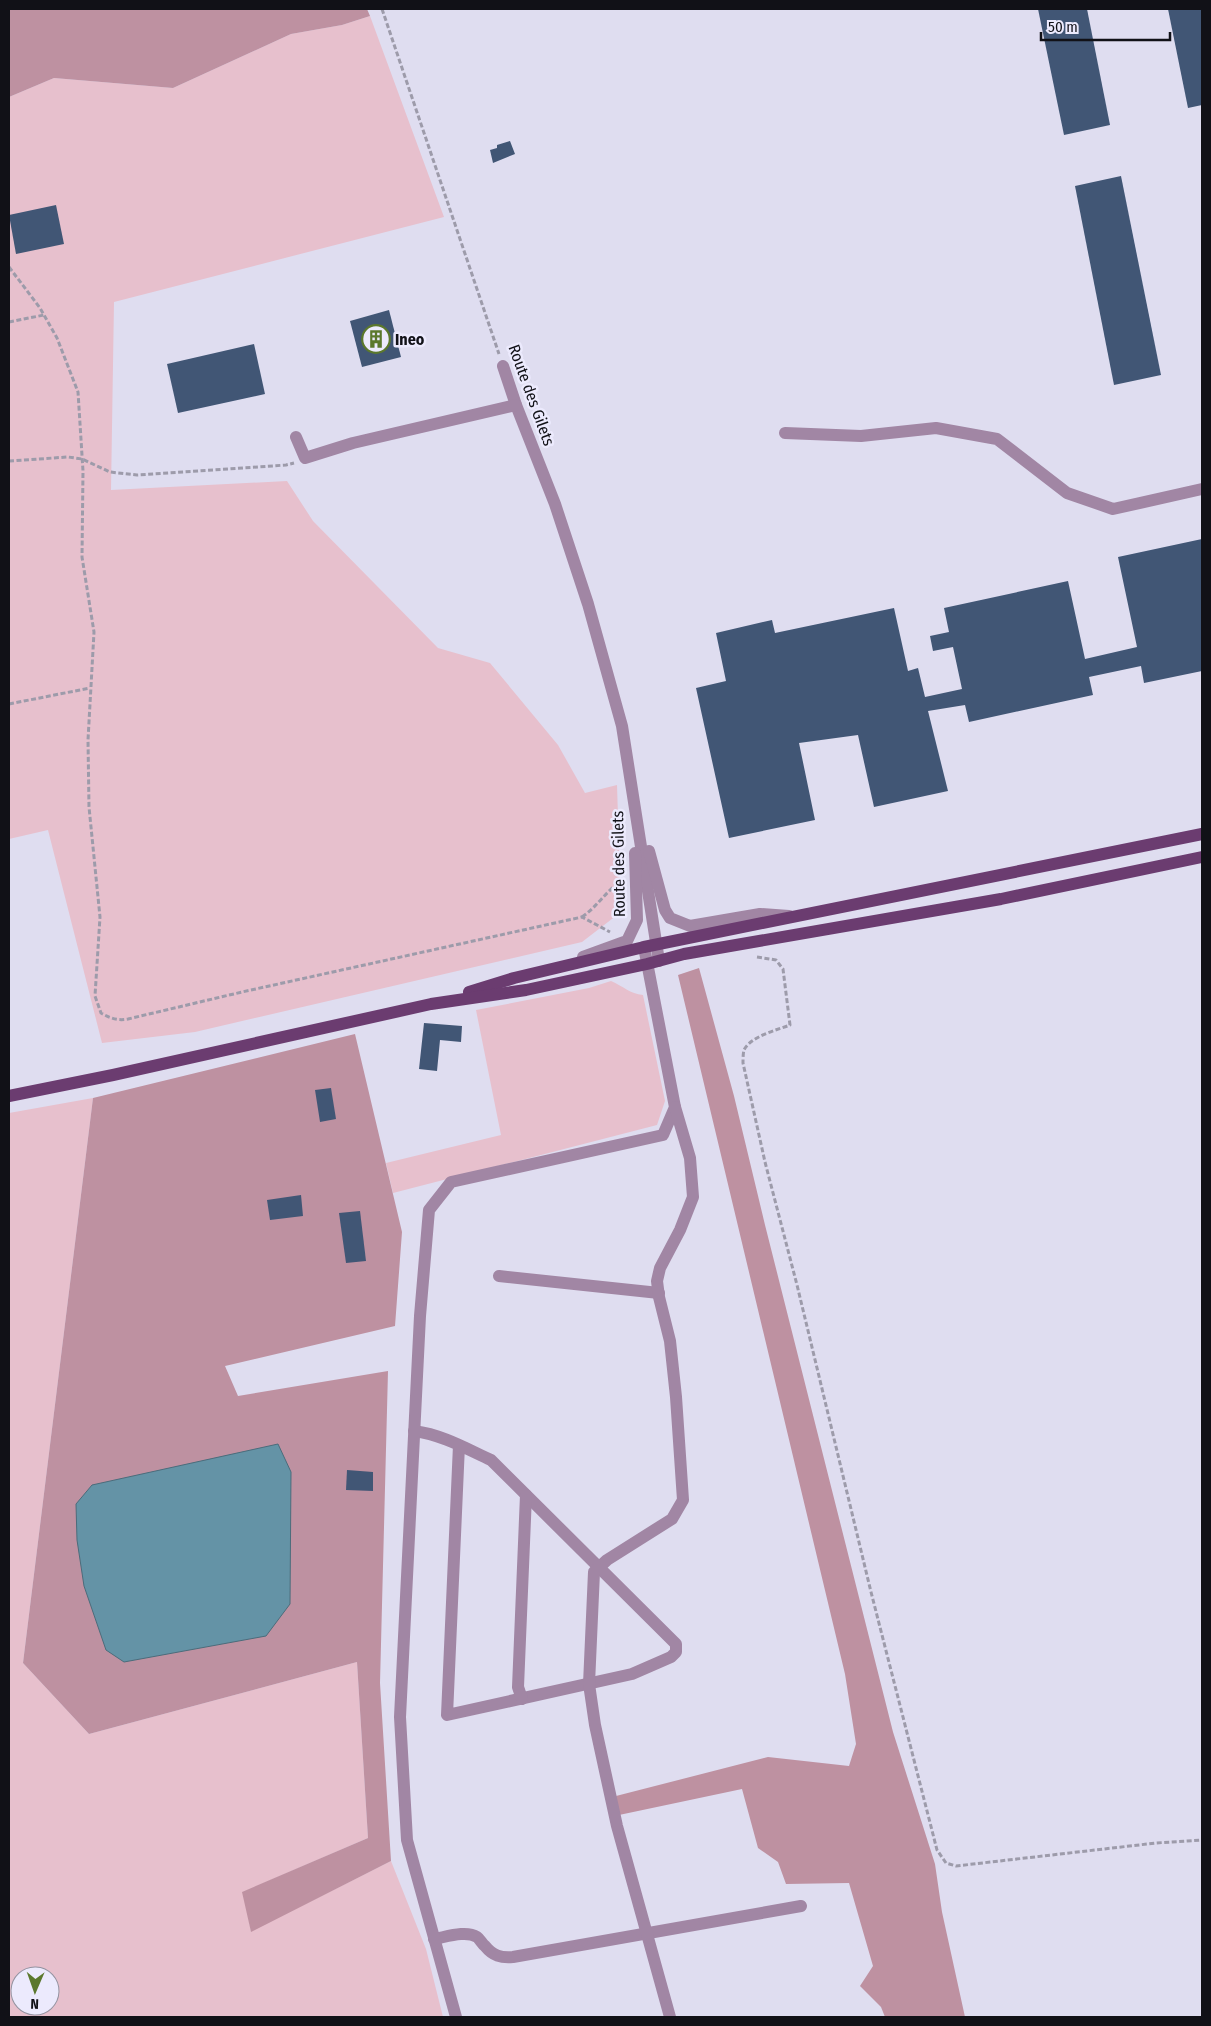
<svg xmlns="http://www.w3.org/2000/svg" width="1211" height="2026" font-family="'Fira Sans Condensed',sans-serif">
	<rect width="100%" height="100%" fill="#dfddf0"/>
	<g fill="#e7c0cd" fill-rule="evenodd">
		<polygon points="370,16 444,217 114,302 111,490 287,481 313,521 438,648 490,663 558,745 585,793 617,785 621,912 582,942 195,1032 102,1043 48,830 9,839 9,97 54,78 173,88 291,34 342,25"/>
		<path d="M611,981C623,986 630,994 643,995L665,1101L657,1125L393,1193L386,1163L501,1135L476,1010L589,988Z"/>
		<path d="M93,1098L23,1663L89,1734L357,1662L368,1838L243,1892L251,1931L391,1861L426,1949L443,2017H9V1113ZM20,1976H50V2006H20Z"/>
	</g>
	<g fill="#be91a1">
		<polygon points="9,9 367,9 370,16 342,25 291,34 173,88 54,78 9,97"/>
		<polygon points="699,968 734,1096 765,1225 893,1732 935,1864 942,1912 965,2017 885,2017 881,2007 860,1986 873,1966 849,1883 786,1884 778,1862 758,1848 742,1789 619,1815 616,1796 768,1757 849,1766 856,1744 845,1674 678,975"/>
		<polygon points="355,1034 402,1232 395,1326 225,1366 238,1396 388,1371 380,1683 391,1861 251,1932 242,1892 368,1838 357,1662 89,1734 23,1663 93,1098"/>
	</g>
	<polygon fill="#6493a6" stroke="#4b6c7b" points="278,1444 291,1472 290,1604 266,1636 124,1662 106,1650 84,1586 77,1540 76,1504 92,1485"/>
	<g fill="#415675">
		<polygon points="1038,9 1087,9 1110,125 1064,135"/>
		<polygon points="1168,9 1202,9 1202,105 1188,108"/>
		<polygon points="510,141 515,154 493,163 490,150 497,148 497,145"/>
		<polygon points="1121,176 1161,375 1114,385 1075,186"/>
		<polygon points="56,205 64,244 16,254 9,215"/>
		<polygon points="389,310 401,357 362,367 350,321"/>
		<polygon points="254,344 265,394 178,413 167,364"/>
		<polygon points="1202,539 1202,671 1144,683 1141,666 1089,677 1093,695 969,722 965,705 928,711 948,791 874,807 858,735 799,743 815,820 729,838 696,688 726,681 716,633 772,620 775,633 894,608 908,671 918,668 925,697 962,689 953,647 933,651 930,636 949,632 944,608 1068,581 1085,659 1137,647 1118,557"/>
		<polygon points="424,1023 462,1026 461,1042 440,1040 437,1071 419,1069"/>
		<polygon points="331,1088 336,1119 320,1122 315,1090"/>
		<polygon points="301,1195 303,1216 270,1220 267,1200"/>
		<polygon points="360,1211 366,1261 346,1263 339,1213"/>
		<polygon points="347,1470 373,1472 373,1491 346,1490"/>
	</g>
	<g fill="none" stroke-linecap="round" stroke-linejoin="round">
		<g stroke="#9d9baa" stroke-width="3" stroke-dasharray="5 2.5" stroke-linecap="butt">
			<polyline points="382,9 499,354"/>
			<path d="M9,267L40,308L57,338L78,392L83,471L82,557L94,632L88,740L89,807L100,917L95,996L101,1013C110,1018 117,1021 128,1019L242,992L582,917L610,932"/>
			<polyline points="9,322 44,315"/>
			<polyline points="9,461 68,457 82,459 110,472 137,475 286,465 294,463"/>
			<polyline points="9,704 90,688"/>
			<path d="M582,917C597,907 606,891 621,881"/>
			<path d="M757,957L776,960L783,969L790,1025C777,1030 751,1036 744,1050C743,1054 743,1059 743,1063L765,1162L797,1285L871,1592L937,1850L946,1863L956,1866L1156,1843L1202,1840"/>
		</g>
		<g stroke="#a186a4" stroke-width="12">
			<polyline points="503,366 516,405 555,504 588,604 622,726 659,961"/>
			<polyline points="785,433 861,436 936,428 997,439 1067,493 1113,509 1202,489"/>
			<polyline points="296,437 305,458 353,443 516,405"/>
			<polyline points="649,851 665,910 670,918 690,926 760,914 789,916"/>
			<polyline points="583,957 627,941 637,920 635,853"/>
			<polyline points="499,1276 659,1293"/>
			<path d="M414,1431C443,1435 465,1448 491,1460L676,1644V1652L671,1657L632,1674L447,1715L459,1445"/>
			<polyline points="522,1699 518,1687 526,1495"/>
			<path d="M434,1939C446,1937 466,1930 477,1937C480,1939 482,1944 485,1946C493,1956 501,1958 513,1957L801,1906"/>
			<polyline points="456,2017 407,1840 400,1717 420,1316 429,1210 451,1182 663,1135 675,1107 644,947"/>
			<polyline points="670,2017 617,1826 595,1725 589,1684 594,1572 607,1560 672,1519 683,1500 676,1397 670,1341 659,1297 657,1281 660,1268 680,1230 693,1197 690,1158 675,1107"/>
		</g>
		<g stroke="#6b3c70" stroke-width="12">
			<polyline points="469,992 514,978 644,947 1202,834"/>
			<polyline points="9,1096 113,1075 431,1004 526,990 647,964 684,954 1001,899 1202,857"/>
		</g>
	</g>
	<defs>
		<symbol id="building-ring" viewBox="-11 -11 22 22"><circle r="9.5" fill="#eceafd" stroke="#5b782d" stroke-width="1.5"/><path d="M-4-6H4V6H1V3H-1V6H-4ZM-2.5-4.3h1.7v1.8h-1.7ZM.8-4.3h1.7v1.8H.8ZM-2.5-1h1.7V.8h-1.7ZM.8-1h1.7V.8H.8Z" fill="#5b782d"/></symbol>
	</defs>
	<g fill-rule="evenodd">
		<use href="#building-ring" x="360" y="323" width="32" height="32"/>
	</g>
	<g text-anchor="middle" stroke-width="5" stroke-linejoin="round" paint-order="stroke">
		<g font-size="16" font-weight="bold" fill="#111117" stroke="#eceafd" text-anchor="start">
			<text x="395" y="345">Ineo</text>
		</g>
		<g font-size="16" fill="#111117" stroke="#eceafd">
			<text transform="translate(532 395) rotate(70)" y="6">Route des Gilets</text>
			<text transform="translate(618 864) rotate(-91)" y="6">Route des Gilets</text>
		</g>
	</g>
	<rect width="1211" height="2026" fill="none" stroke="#111117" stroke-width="20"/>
	<g transform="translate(35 1991) rotate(182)"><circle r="24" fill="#eceafd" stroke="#9493a1"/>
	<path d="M0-4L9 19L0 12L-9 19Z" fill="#5b782d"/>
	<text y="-8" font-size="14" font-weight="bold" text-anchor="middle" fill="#111117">N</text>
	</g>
	<path d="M1041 32v8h129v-8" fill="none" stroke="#111117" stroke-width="2.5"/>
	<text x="1048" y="32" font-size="15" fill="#111117" stroke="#eceafd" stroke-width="4" paint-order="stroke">50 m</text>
</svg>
